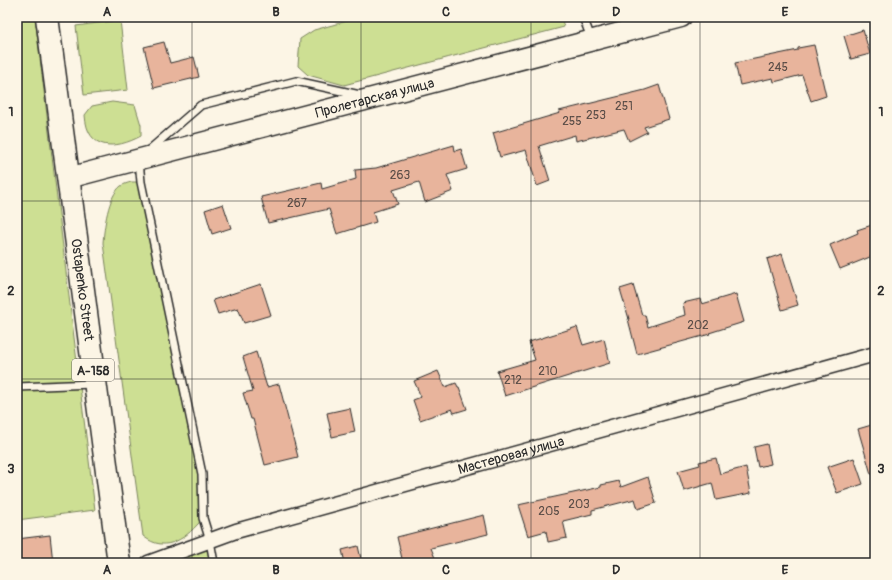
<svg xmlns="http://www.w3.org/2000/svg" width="892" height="580" font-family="Pangolin,sans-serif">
	<rect width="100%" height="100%" fill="#fcf5e5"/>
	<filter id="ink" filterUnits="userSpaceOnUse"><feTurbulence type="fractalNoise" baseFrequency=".025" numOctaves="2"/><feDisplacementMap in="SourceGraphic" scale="8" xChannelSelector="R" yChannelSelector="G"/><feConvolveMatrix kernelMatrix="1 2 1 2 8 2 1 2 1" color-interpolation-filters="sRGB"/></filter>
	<g filter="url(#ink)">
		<g fill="#cddf93" stroke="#7c855f">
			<polygon points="17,17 35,17 95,510 17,520 17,175 21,174 17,153"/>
			<polygon points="362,17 561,17 564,27 344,85 308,75 298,66 300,39 314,30"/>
			<polygon points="120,20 128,90 84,95 76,26"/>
			<path d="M112,102L135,105L141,125V136C115,150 87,151 85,115L92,106Z"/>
			<path d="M131,182H141L202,474L203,518C188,537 166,555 143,536L103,243C104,228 108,196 121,186C124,184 128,183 131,182Z"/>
			<polygon points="210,541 214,563 170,563"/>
		</g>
		<g fill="#e8b49c" stroke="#2b2b2b">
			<polygon points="863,30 870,54 851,59 844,36"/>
			<polygon points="164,42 170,63 194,57 199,77 154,88 144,47"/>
			<polygon points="814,45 826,96 811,101 802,75 774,82 773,78 740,85 735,63 798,50 798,48"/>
			<polygon points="659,85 669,119 644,127 647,132 629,141 624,129 576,141 575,135 539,146 550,181 537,186 526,150 500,157 493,133 560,113 559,111 645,90"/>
			<polygon points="454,145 455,151 461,149 467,169 447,175 453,191 425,202 419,182 393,190 398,204 373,212 376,222 337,234 329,209 268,223 261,197 321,183 322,189 356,179 355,170 376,168"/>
			<polygon points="223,204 231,228 212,234 205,210"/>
			<polygon points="875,224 875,255 840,269 830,245 858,233 857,230"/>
			<polygon points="782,254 798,305 782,310 767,259"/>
			<polygon points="261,284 271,315 244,323 238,308 218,314 213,300"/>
			<polygon points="633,285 642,315 645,315 648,327 685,315 683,303 700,299 702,304 736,294 744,322 709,333 710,334 637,354 628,319 629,319 620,289"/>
			<polygon points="577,327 583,345 604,339 610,363 505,396 497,371 535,360 529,342"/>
			<polygon points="256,352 267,387 279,384 298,457 265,465 253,419 251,419 243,393 253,391 243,357"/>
			<polygon points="438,371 445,387 456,383 458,387 459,387 467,409 454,413 452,409 420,420 413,400 421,397 414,381"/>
			<polygon points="350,408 355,432 332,437 327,413"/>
			<polygon points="875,424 875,474 871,474 858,429"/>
			<polygon points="767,444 771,464 758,467 754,447"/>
			<polygon points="716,458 720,474 746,467 751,493 716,500 712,483 684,491 678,471 700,465 699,462"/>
			<polygon points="854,458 863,484 837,493 827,467"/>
			<polygon points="648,477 656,503 638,509 635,499 592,510 592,514 563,521 567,538 548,542 546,531 528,536 518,505 601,487 601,485 619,481 621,487"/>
			<polygon points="484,515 488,534 431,548 437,563 403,563 397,537"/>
			<polygon points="50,535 53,563 17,563 17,539"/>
			<polygon points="358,546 362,563 345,563 342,550"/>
		</g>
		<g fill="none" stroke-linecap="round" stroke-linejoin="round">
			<defs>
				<g id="lane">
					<polyline points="583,17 591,38"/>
					<polyline points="148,151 201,105 296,81 360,95"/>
					<polyline points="139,161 141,182 202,474 203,518 210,541 214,563"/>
					<polyline points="17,387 93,384"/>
				</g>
				<g id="street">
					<path id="s1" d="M148,563L236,531L875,354"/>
				</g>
				<g id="secondary">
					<path id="s2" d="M68,178L681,17"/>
				</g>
				<g id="primary">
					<path id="s3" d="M47,17L119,563"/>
				</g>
			</defs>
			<use href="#lane" stroke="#2b2b2b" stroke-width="10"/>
			<use href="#street" stroke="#2b2b2b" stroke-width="17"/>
			<use href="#secondary" stroke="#2b2b2b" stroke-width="23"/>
			<use href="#primary" stroke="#2b2b2b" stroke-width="25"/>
			<use href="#lane" stroke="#fcf5e5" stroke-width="7"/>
			<use href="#street" stroke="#fcf5e5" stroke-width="14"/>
			<use href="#secondary" stroke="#fcf5e5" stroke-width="20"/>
			<use href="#primary" stroke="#fcf5e5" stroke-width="22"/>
		</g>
	</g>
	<path fill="none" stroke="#2b2b2b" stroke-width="1" stroke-opacity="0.55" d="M192,17V563M361,17V563M531,17V563M700,17V563M17,201H875M17,379H875"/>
	<g text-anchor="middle" stroke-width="3" stroke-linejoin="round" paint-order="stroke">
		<g font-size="12" fill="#5a4d47">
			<text x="778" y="71">245</text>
			<text x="624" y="110">251</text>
			<text x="596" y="119">253</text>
			<text x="572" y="125">255</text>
			<text x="400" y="179">263</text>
			<text x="297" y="207">267</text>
			<text x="698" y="329">202</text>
			<text x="548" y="375">210</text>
			<text x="513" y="384">212</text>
			<text x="579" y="508">203</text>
			<text x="549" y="515">205</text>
		</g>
		<rect fill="#fcf5e5" stroke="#6a6863" stroke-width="1" x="72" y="359" width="42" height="22" rx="3"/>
		<g font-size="13" font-weight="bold" fill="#2b2b2b">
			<text x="93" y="375">А-158</text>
		</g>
		<g font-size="14" fill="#2b2b2b" stroke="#fcf5e5">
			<text dy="5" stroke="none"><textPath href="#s2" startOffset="317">Пролетарская улица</textPath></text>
			<text dy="5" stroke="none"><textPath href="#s3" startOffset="275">Ostapenko Street</textPath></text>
			<text dy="5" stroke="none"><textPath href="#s1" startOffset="379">Мастеровая улица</textPath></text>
		</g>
	</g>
	<rect width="892" height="580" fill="none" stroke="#fcf5e5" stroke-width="44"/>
	<rect x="22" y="22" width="848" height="536" fill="none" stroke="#2b2b2b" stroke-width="1.5"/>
	<g font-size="13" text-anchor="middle" font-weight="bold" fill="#2b2b2b">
		<text x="107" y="16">A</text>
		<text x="276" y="16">B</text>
		<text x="446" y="16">C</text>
		<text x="616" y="16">D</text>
		<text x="785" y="16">E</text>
		<text x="11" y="116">1</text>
		<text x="881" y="116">1</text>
		<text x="11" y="295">2</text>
		<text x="881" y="295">2</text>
		<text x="11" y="473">3</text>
		<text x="881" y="473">3</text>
		<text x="107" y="574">A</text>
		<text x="276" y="574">B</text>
		<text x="446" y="574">C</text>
		<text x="616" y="574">D</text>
		<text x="785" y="574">E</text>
	</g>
</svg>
